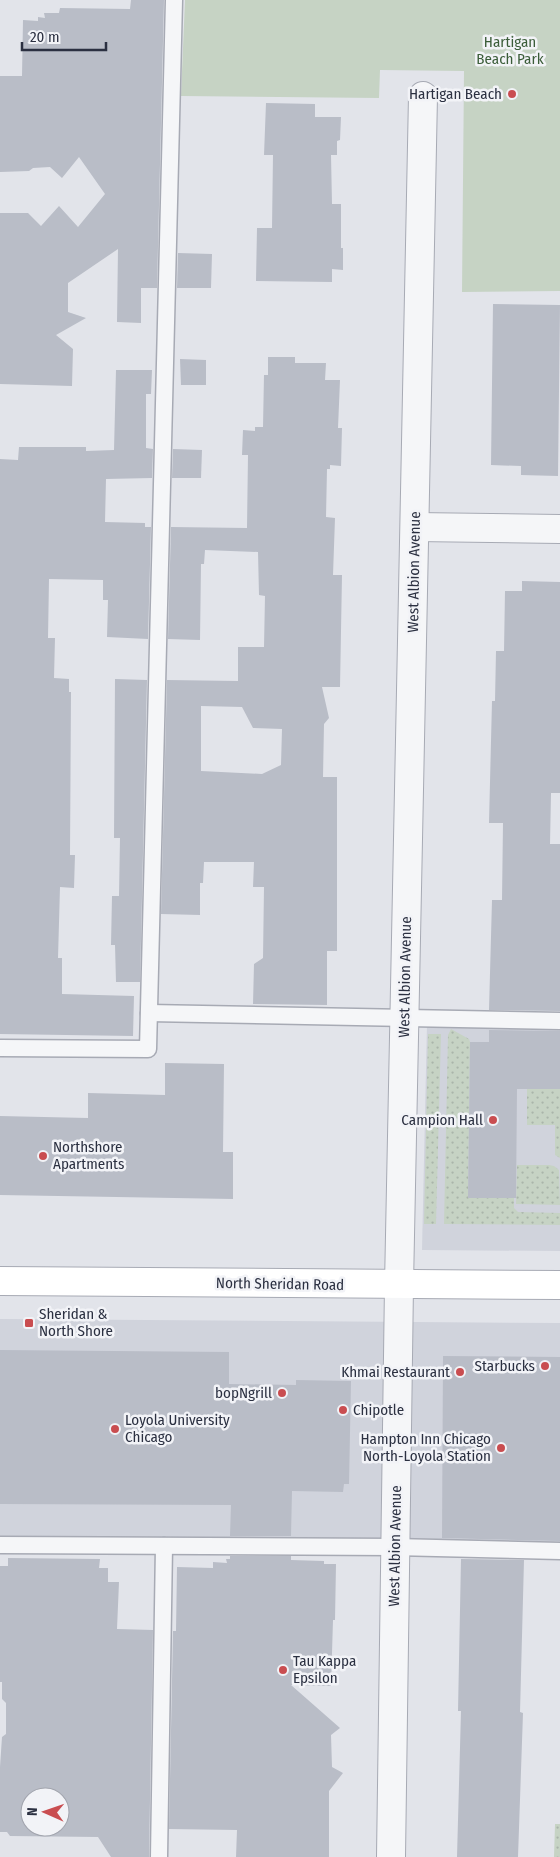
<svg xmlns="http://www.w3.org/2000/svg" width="560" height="1857" font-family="'Fira Sans Condensed',sans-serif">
	<defs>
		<pattern id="grass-dots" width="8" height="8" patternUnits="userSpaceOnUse" patternTransform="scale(1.25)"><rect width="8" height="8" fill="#c6d3c4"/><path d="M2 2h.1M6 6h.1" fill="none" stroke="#aab5aa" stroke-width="1.8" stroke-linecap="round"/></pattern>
	</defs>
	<rect width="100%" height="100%" fill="#e2e4ea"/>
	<g fill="#d0d3dc">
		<polygon points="427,1024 560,1025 560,1251 422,1250"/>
		<polygon points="0,1319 560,1323 560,1551 0,1537"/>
	</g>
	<g fill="url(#grass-dots)">
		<polygon points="451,1029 469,1039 470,1042 468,1198 514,1198 514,1208 518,1212 560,1213 560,1225 444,1224 448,1035"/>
		<polygon points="428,1034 441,1034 436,1224 424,1224"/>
		<polygon points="527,1089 560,1089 560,1158 555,1155 555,1125 527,1125"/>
		<polygon points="517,1165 549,1165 554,1166 559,1170 560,1205 516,1204"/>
		<polygon points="555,1824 560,1824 560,1857 554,1857"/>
	</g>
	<polygon fill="#c6d3c4" points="185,0 560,0 560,291 462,292 464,71 380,70 379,98 181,96"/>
	<g fill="#b9bdc7" fill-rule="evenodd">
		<polygon points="131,0 164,0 157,288 141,288 141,323 117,322 118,249 68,283 68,312 86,318 56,335 73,349 72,386 0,384 0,213 28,213 41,226 59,206 78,227 105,194 79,157 62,178 50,167 33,168 29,171 0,172 0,76 22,76 23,20 38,21 38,17 45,18 44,13 59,13 60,8 130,9"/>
		<polygon points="266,103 315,104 315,117 341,117 340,140 337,141 337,155 331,155 332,204 341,204 341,248 343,248 343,270 332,269 332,282 256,281 257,228 272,228 273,155 264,155"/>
		<polygon points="178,253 212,254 211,288 177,288"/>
		<polygon points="493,304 560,305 558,476 521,475 521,466 491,465"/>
		<path d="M268,357H295V363H326L325,380H340L338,428H342L341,466L330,465V469H327L326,517L335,518L333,575H342L340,687H322L329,718L324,724L323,777H337V951H327V1005L253,1004L254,964L263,958L264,887H253L254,862H204L203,883H200V915L161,914L167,680L238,681V647H264L265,596L259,595L258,552L205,550L204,564H201L200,640L168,639L171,527L247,528L248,455H242L243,430L255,431V427H263L264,375H268ZM201,706L242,707L253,728L282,729L281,765L262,774L201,771Z"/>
		<polygon points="180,359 206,360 206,385 181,385"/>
		<polygon points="116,370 152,370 151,394 146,394 146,448 153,449 152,478 106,479 105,522 145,523 145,527 151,527 148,639 107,637 108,600 103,600 103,580 49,579 48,638 55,638 54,678 69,679 69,692 71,692 70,855 75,855 74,888 60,887 58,958 62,958 62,994 134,996 133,1036 0,1034 0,459 18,460 19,447 86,447 86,451 114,450"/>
		<polygon points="173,449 202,450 201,478 172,478"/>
		<polygon points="522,581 560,582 560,793 551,793 550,844 560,844 560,1011 489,1010 492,900 502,900 503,823 489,823 492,701 495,701 496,651 504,651 505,591 522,591"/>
		<polygon points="115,679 147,680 140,982 116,982 115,945 111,945 112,896 119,896 120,838 114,838"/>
		<polygon points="489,1030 560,1031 560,1089 517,1089 516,1198 468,1198 470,1042 489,1042"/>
		<polygon points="165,1063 224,1064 223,1152 233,1152 233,1199 0,1195 0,1116 88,1118 88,1093 165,1095"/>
		<polygon points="0,1350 229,1352 229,1384 296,1385 296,1380 351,1381 349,1484 344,1484 343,1492 292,1491 291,1536 230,1536 231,1505 0,1504"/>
		<polygon points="443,1356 560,1357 560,1541 442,1538"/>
		<polygon points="230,1556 291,1556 291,1560 324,1561 324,1564 336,1564 335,1620 333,1620 331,1686 291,1685 340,1728 331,1735 332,1767 343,1773 329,1791 329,1857 236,1857 237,1830 169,1829 173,1631 176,1631 177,1567 213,1568 213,1562 227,1563 226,1559 230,1559"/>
		<path d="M8,1558L100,1559L99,1568H108V1582H119L117,1629L153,1630L149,1857H111L98,1837L10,1836L7,1832H0V1767L2,1737L6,1734V1703L2,1699V1682H0V1566H8ZM30,1797H60V1827H30Z"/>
		<polygon points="461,1559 524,1560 520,1712 523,1713 518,1857 457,1857 461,1711 458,1711"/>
	</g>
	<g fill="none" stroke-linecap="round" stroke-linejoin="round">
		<defs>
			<g id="service">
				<polyline points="149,1013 560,1021"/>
				<polyline points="0,1048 148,1049 174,0"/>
				<polyline points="0,1545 394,1547 560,1551"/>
				<polyline points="159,1857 164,1546"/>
			</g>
			<g id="minor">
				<polyline points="415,527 560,529"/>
				<polyline points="391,1857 399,1285 423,96"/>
			</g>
			<polyline id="secondary" points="0,1281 560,1285"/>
		</defs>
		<use href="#service" stroke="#a7aab4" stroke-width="19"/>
		<use href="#minor" stroke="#a7aab4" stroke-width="30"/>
		<use href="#secondary" stroke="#a7aab4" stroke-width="30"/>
		<use href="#service" stroke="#f5f6f8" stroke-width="16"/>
		<use href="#minor" stroke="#f5f6f8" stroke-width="28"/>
		<use href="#secondary" stroke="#fff" stroke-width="28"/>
	</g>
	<g fill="#c94d50" stroke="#f2f3f7" stroke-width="2">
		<circle cx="512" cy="94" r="5"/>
		<circle cx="493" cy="1120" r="5"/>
		<circle cx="43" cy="1156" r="5"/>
		<rect x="24" y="1318" width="10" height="10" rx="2.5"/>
		<circle cx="545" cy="1366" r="5"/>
		<circle cx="460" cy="1372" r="5"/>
		<circle cx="282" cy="1393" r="5"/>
		<circle cx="343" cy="1410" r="5"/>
		<circle cx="115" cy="1429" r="5"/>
		<circle cx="501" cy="1448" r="5"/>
		<circle cx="283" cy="1670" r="5"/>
	</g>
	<g text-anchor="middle" stroke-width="5" stroke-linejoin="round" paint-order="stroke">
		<g font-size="15" fill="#3b5d39" stroke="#f2f3f7">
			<text x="510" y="47">Hartigan<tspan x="510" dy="17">Beach Park</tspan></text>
		</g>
		<g font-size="15" fill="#2b3041" stroke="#f2f3f7" text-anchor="end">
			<text x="502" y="99">Hartigan Beach</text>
			<text x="483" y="1125">Campion Hall</text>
			<text x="53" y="1152" text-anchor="start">Northshore<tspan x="53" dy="17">Apartments</tspan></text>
			<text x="39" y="1319" text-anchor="start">Sheridan &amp;<tspan x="39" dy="17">North Shore</tspan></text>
			<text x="535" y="1371">Starbucks</text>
			<text x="450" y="1377">Khmai Restaurant</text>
			<text x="272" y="1398">bopNgrill</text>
			<text x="353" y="1415" text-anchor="start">Chipotle</text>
			<text x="125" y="1425" text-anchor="start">Loyola University<tspan x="125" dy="17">Chicago</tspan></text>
			<text x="491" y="1444">Hampton Inn Chicago<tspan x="491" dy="17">North-Loyola Station</tspan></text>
			<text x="293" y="1666" text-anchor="start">Tau Kappa<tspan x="293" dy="17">Epsilon</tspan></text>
		</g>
		<g font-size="15" fill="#2b3041" stroke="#f2f3f7">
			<text transform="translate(414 572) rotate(-89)" y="5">West Albion Avenue</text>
			<text transform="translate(405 977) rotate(-89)" y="5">West Albion Avenue</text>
			<text transform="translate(280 1284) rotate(1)" y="5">North Sheridan Road</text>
			<text transform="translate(395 1546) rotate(-89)" y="5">West Albion Avenue</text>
		</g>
	</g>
	<g transform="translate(45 1812) rotate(272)"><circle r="24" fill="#f2f3f7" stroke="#a2a5ae"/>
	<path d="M0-4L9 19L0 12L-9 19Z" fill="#c94d50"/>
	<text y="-8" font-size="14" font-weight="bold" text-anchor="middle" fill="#2b3041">N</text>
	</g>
	<path d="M22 42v8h84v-8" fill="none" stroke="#2b3041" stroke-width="2.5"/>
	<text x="30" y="42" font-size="15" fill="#2b3041" stroke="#f2f3f7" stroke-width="4" paint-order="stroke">20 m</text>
</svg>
